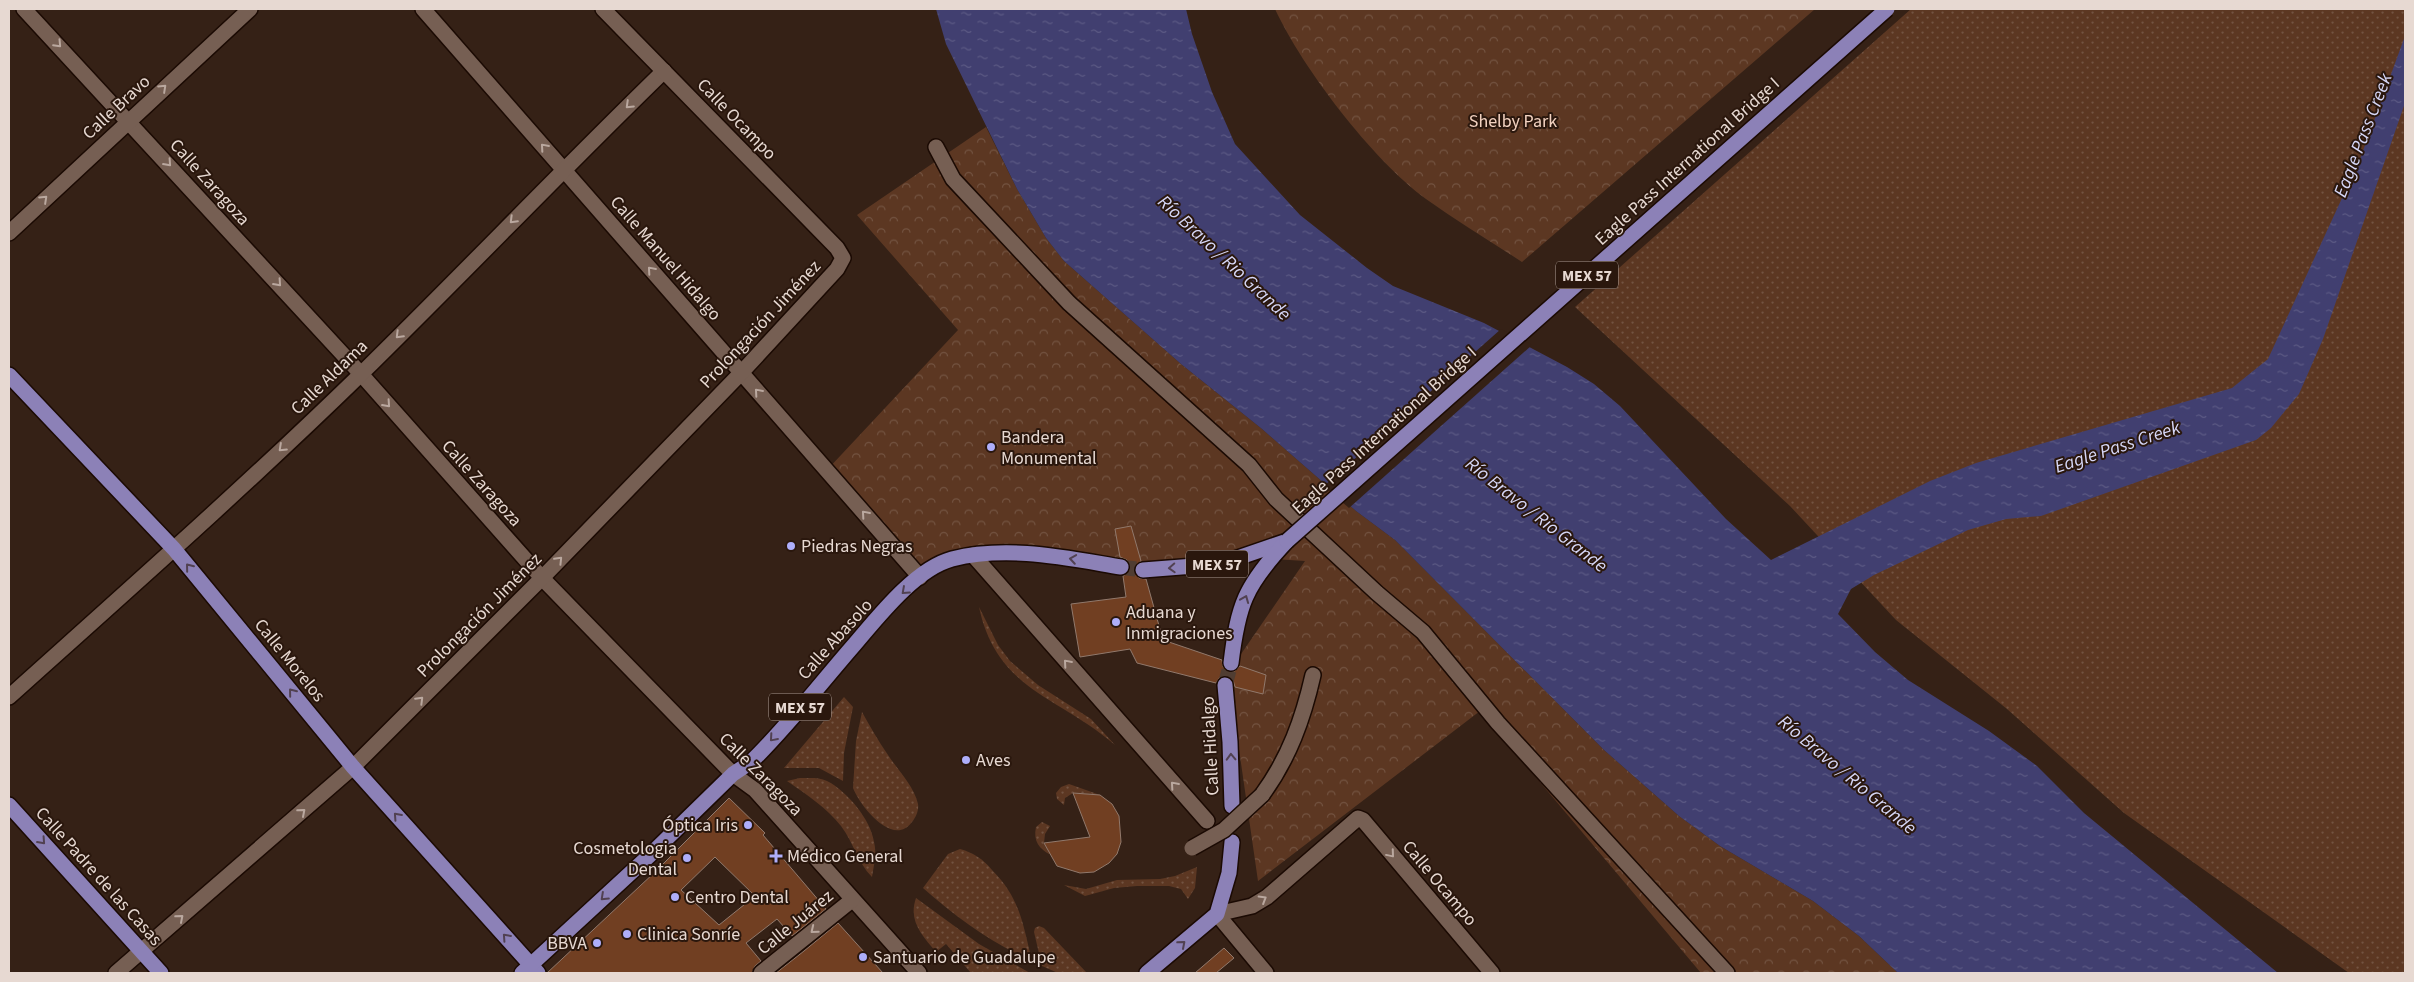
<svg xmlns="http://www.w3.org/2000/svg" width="2414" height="982" font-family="'Source Sans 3',sans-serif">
	<defs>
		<pattern id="grass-dots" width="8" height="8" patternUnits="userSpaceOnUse" patternTransform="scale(1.25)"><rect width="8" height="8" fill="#5c3722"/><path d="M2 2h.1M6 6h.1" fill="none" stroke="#735341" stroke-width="1.8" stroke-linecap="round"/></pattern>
		<pattern id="park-crowns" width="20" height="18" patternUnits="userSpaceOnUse" patternTransform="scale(1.25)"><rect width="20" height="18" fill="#5c3722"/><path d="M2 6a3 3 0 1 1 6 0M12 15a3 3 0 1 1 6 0" fill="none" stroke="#735341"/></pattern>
		<pattern id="water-ripples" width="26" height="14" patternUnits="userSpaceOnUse" patternTransform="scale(1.25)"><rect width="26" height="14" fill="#413f70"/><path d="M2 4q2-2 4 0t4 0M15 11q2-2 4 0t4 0" fill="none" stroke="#5c5a84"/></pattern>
	</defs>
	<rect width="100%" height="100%" fill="#352116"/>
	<g fill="url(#grass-dots)">
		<polygon points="1911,9 2405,9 2405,973 2349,973 2124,813 2007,709 1896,620 1790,506 1575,307"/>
		<path d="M979,607L998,645L1010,661L1038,685L1091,719L1115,745C1059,696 997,691 979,607Z"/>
		<polygon points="844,697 853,707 844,753 843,781 819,768 784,768"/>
		<path d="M862,712C870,726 878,741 888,755C897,769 914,786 918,804C919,810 916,817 912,822C893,848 860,806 853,788L856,741Z"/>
		<path d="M800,778C810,778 819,777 827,781C847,791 871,820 874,842C877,853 874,865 872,877C857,862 854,843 841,826C827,808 806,794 787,781Z"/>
		<polygon points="1069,784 1100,795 1073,793 1065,798 1064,805 1057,799 1056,793 1061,787"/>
		<path d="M1042,822L1050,826L1045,834L1044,843L1051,855C1039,849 1033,841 1036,827Z"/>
		<path d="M960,849C974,853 983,859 992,870C1020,898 1023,924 1032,961C991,943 956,917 923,888L948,854Z"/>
		<polygon points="1197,867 1195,888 1188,899 1181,889 1169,886 1137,886 1114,888 1085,896 1064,885 1086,889 1117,880 1160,879 1175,876"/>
		<path d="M916,898L979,944L1030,973H971L946,944L936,952C922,935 908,921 916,898Z"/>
		<polygon points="1039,926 1044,928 1087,973 1058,973 1042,966 1034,932 1035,928"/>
	</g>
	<g fill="url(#park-crowns)">
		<path d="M1275,9H1815L1522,262C1490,241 1457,221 1426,199C1372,159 1303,69 1275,9Z"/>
		<polygon points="986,127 1017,189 1046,238 1064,261 1181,364 1262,429 1356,511 1395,540 1604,750 1679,816 1720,846 1813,901 1859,936 1898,973 1701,973 1480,711 1258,881 1228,673 1305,561 1259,558 1219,572 1201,573 1135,570 979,551 922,578 827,470 958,330 857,215"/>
	</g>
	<polygon fill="url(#water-ripples)" points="936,9 1186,9 1192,34 1212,92 1235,144 1300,215 1367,268 1393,286 1484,323 1567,367 1594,384 1620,406 1726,519 1771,560 1930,481 1976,463 2232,388 2268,359 2360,159 2405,36 2405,103 2323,339 2299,394 2271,428 2256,440 2041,516 2006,519 1968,530 1874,575 1851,589 1838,614 1875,652 1908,680 1989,731 2037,766 2084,813 2278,973 1898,973 1859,936 1813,901 1720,846 1679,816 1604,750 1395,540 1356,511 1262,429 1181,364 1064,261 1046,238 1017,189 946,44"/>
	<polygon fill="#352116" points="1501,329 1532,345 1349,508 1324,486"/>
	<g fill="#713f22" stroke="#91796c" fill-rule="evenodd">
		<polygon points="1131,526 1141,561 1135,566 1134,571 1139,578 1146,579 1163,640 1222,660 1223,667 1229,672 1235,671 1240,666 1266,675 1263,694 1235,687 1233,680 1228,676 1220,677 1216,683 1137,663 1130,649 1080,657 1071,604 1126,597 1123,576 1128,573 1130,564 1127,560 1120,557 1115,529"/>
		<polygon points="1073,793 1100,795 1112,804 1119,816 1121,842 1117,854 1109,863 1094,872 1080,873 1057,866 1044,843 1090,837"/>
		<path d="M729,798L765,833L763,835L826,909L792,936L777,919L746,943L761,961L755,966L752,973H547L655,872ZM715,857L755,896L719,925L681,890Z"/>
		<polygon points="838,923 883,973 776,973 804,951"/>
		<polygon points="1224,948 1234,958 1216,973 1195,973"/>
	</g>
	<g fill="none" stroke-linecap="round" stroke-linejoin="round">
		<g stroke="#503d32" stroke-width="15" stroke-dasharray="15 8" stroke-linecap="butt">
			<polyline points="1121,567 1143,570"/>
			<polyline points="1225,685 1231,663"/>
		</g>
		<defs>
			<g id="minor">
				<polyline points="24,9 361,374 542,578 733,774 755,790 919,973"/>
				<polyline points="423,9 920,577"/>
				<polyline points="936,147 953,179 1069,303 1249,465 1276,499 1377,593 1423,632 1498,723 1727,973"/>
				<polyline points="9,233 250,9"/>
				<polyline points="973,555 1207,821"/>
				<path d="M9,697C127,591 247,485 361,374C463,274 561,171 664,71"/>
				<path d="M1262,795C1289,758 1303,719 1313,675"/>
				<polyline points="116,973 353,767 542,578 741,373 837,269 843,258 837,248 603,9"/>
				<polyline points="761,973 852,900"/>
				<polyline points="1266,973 1217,914 1252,906 1267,897 1358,818 1363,820 1492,973"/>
			</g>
			<g id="major">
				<polyline points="9,375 174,549 353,767 538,973"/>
				<polyline points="1143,570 1220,564 1287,541"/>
				<path d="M1231,663C1238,605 1245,586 1285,543"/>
				<polyline points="1225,685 1230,742 1232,806"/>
				<polyline points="9,805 161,973"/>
				<path d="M522,973L650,855L733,774L751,762C788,726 820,684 854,645C878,617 915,569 952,559C1008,545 1066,558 1121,567"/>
				<polyline points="1147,973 1217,914 1229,873 1232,842"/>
			</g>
		</defs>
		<use href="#minor" stroke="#1b0a03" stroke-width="18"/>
		<use href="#major" stroke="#1b0a03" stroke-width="18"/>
		<use href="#minor" stroke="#765f53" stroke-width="15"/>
		<use href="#major" stroke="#8c81b7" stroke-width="15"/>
		<defs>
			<polyline id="minor-bridge" points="1192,848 1224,830 1262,795"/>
			<polyline id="major-bridge" points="1287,541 1887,9"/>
		</defs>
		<use href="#minor-bridge" stroke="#1b0a03" stroke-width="18" stroke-linecap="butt"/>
		<use href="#major-bridge" stroke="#1b0a03" stroke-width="18" stroke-linecap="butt"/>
		<use href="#minor-bridge" stroke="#765f53" stroke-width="15"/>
		<use href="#major-bridge" stroke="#8c81b7" stroke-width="15"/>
	</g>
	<defs><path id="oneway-chevron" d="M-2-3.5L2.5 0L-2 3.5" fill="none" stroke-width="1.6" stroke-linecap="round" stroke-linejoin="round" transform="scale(1.25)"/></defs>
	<g stroke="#baa89f">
		<use href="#oneway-chevron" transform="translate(58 44) rotate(47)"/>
		<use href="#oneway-chevron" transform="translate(163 88) rotate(-43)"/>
		<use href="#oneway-chevron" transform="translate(629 105) rotate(136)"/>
		<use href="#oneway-chevron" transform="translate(544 147) rotate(-131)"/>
		<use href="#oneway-chevron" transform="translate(168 163) rotate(48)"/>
		<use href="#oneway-chevron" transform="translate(44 199) rotate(-43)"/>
		<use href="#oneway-chevron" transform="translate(513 220) rotate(135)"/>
		<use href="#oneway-chevron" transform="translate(651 270) rotate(-131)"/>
		<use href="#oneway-chevron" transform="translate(278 283) rotate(48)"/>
		<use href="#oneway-chevron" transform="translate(399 335) rotate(135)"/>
		<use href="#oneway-chevron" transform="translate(758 392) rotate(-131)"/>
		<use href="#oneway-chevron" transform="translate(387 404) rotate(48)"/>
		<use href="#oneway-chevron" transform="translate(282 448) rotate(137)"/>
		<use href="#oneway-chevron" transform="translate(865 514) rotate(-131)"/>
		<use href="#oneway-chevron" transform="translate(559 560) rotate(-46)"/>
		<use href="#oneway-chevron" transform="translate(1067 663) rotate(-131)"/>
		<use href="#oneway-chevron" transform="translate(420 700) rotate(-45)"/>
		<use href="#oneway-chevron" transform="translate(1174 785) rotate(-131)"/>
		<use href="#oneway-chevron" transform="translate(302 812) rotate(-41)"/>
		<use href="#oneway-chevron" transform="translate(1391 854) rotate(50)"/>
		<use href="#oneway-chevron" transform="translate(1263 899) rotate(-31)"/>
		<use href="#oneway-chevron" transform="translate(180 918) rotate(-41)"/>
		<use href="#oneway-chevron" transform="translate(814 930) rotate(141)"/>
	</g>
	<g stroke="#514151">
		<use href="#oneway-chevron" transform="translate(1073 559) rotate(-171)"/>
		<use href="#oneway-chevron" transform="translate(189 567) rotate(-129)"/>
		<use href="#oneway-chevron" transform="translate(1172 568) rotate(177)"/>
		<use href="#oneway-chevron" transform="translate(905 591) rotate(138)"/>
		<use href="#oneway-chevron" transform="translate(1245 599) rotate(-68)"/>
		<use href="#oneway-chevron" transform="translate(292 692) rotate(-129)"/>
		<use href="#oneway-chevron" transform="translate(773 738) rotate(131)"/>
		<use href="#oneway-chevron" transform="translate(1231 757) rotate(-92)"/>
		<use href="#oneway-chevron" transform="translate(397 816) rotate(-132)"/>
		<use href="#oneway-chevron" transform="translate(42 841) rotate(48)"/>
		<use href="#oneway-chevron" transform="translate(604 897) rotate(137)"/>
		<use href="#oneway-chevron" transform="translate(506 937) rotate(-132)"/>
		<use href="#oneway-chevron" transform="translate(1182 944) rotate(-41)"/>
	</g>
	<g fill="#aeaefa" stroke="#2a170d" stroke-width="2">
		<circle cx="991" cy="447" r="5"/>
		<circle cx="791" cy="546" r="5"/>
		<circle cx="1116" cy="622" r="5"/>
		<circle cx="966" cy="760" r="5"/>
		<circle cx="748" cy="825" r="5"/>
		<path d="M773.5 848.5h5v5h5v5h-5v5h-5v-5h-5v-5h5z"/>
		<circle cx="687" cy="858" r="5"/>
		<circle cx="675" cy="897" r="5"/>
		<circle cx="627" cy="934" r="5"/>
		<circle cx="597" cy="943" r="5"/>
		<circle cx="863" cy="957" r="5"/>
	</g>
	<g text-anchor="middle" stroke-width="4" stroke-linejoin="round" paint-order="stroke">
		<g fill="#2a170d" stroke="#ae9f97" stroke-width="1">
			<rect x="1556" y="261.5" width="62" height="27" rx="4"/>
			<rect x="1186" y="550.5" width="62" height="27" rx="4"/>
			<rect x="769" y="693.5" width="62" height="27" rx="4"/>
		</g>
		<g font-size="16" font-weight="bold" fill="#e7d9d2">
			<text x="1587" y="281">MEX 57</text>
			<text x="1217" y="570">MEX 57</text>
			<text x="800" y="713">MEX 57</text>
		</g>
		<g font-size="18" fill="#e7d9d2" stroke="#2a170d">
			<text transform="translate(116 107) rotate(-43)" y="6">Calle Bravo</text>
			<text transform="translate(737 119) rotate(46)" y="6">Calle Ocampo</text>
			<text transform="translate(1687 161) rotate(-42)" y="6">Eagle Pass International Bridge I</text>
			<text transform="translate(210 182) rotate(48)" y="6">Calle Zaragoza</text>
			<text transform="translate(666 258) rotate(49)" y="6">Calle Manuel Hidalgo</text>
			<text transform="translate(760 324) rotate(-47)" y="6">Prolongación Jiménez</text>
			<text transform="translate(329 377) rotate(-44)" y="6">Calle Aldama</text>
			<text transform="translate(1384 430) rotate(-42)" y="6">Eagle Pass International Bridge I</text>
			<text transform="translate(482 483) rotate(48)" y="6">Calle Zaragoza</text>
			<text transform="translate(479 615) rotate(-45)" y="6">Prolongación Jiménez</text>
			<text transform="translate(835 639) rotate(-48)" y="6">Calle Abasolo</text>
			<text transform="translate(290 660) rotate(51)" y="6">Calle Morelos</text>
			<text transform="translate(1210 746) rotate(-93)" y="6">Calle Hidalgo</text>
			<text transform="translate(761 774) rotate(45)" y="6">Calle Zaragoza</text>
			<text transform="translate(99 876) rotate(48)" y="6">Calle Padre de las Casas</text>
			<text transform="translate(1440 883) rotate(50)" y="6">Calle Ocampo</text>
			<text transform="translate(795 922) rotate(-39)" y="6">Calle Juárez</text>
		</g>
		<g font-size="18" fill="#f3d2c0" stroke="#2a170d">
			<text x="1513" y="127">Shelby Park</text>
		</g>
		<g font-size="18" fill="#e7d9d2" stroke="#2a170d" text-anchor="start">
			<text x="1001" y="443">Bandera<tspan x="1001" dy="21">Monumental</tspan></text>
			<text x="801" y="552">Piedras Negras</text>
			<text x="1126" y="618">Aduana y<tspan x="1126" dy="21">Inmigraciones</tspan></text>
			<text x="976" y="766">Aves</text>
			<text x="738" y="831" text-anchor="end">Óptica Iris</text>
			<text x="677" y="854" text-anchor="end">Cosmetologia<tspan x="677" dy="21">Dental</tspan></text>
			<text x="787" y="862">Médico General</text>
			<text x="685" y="903">Centro Dental</text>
			<text x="637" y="940">Clinica Sonríe</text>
			<text x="587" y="949" text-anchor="end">BBVA</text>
			<text x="873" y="963">Santuario de Guadalupe</text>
		</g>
		<g font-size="19" font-style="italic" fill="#d6d7f7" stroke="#2a170d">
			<text transform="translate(2362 135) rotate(-69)" y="7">Eagle Pass Creek</text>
			<text transform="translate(1225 257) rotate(43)" y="7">Río Bravo / Rio Grande</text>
			<text transform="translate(2117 446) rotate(-18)" y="7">Eagle Pass Creek</text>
			<text transform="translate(1537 514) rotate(38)" y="7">Río Bravo / Rio Grande</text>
			<text transform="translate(1848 774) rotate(40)" y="7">Río Bravo / Rio Grande</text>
		</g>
	</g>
	<rect width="2414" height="982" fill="none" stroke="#e7d9d2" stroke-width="20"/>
</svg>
